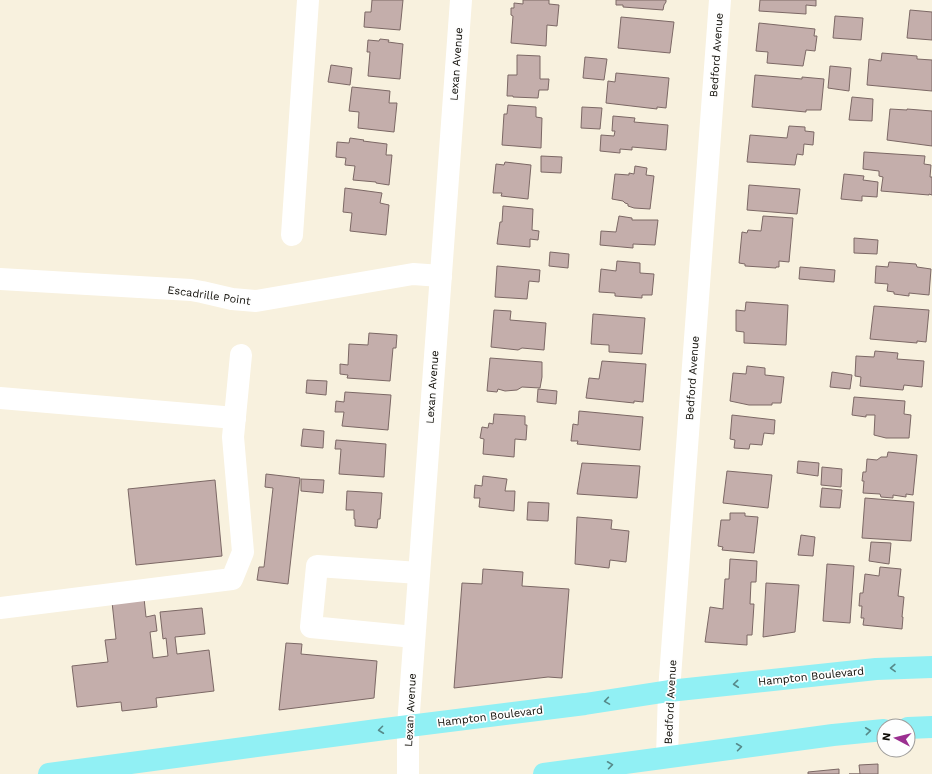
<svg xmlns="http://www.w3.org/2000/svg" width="932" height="774" font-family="'Work Sans',sans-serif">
	<rect width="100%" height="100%" fill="#f8f1de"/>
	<g fill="#c4aeab" stroke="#7c6865">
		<polygon points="372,0 403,0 400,30 364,27 365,12 371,12"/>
		<polygon points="523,0 549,0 549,4 559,5 557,26 547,25 546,46 511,43 513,16 511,15 511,8 514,8 514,3 523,4"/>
		<polygon points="616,0 666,0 666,2 664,5 663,10 623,7 623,5 616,5"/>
		<polygon points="760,0 816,0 816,6 806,5 806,14 759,11"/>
		<polygon points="910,10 932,12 932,40 907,38"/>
		<polygon points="835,16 863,18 861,40 833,38"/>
		<polygon points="621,17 674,22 670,53 618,48"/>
		<polygon points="759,23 815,29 814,36 817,36 815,51 806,50 803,66 767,63 768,52 756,51"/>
		<polygon points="380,39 389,40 388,42 403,44 400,79 368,76 370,52 367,52 368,40 379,41"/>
		<polygon points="882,53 917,56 917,59 932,60 932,91 867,85 869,59 881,61"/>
		<polygon points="517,55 540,56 540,79 549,79 548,90 539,90 538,98 513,97 513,96 507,96 508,75 517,75"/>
		<polygon points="585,57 607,59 604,80 583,78"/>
		<polygon points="331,65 352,68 350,85 328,82"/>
		<polygon points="830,66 851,68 849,91 828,88"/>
		<polygon points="616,73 669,78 666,108 657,107 657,109 606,103 608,81 615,82"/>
		<polygon points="755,75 802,79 802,77 824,79 821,110 806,110 806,112 752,107"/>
		<polygon points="352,87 390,91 389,103 397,103 394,132 358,128 359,112 349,111"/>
		<polygon points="852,97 873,99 872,121 849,120"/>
		<polygon points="508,105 536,107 536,117 542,118 541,148 502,145 504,114 507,114"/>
		<polygon points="582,107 602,108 600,129 581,128"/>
		<polygon points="890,109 907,110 907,109 932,111 932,146 887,140"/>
		<polygon points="613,116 635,118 634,122 668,125 666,150 632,147 632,150 620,149 620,153 600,151 601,135 614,136 615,131 612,131"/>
		<polygon points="789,126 805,127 805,131 814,132 813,145 804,144 803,155 797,154 795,165 747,162 750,135 787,138"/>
		<polygon points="350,138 364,140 363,141 387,144 386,155 392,155 389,185 376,183 376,182 353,180 355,166 345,165 346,158 336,157 337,142 349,143"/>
		<polygon points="864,152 925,156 924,164 931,165 930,177 932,177 932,195 929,194 929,195 881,191 883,177 879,176 879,171 863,169"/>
		<polygon points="541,156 562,157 561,173 541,172"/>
		<polygon points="505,162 531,165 528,199 501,196 502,193 493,193 496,164 504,165"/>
		<polygon points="635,166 647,168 646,175 654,176 650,209 634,208 628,206 628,204 625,203 623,201 612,199 615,174 629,175 629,173 634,174"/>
		<polygon points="844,174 864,176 863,180 878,182 877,197 862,196 862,201 841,199"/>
		<polygon points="749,185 800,189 797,214 747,210"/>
		<polygon points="345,188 382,193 380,203 389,205 386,235 350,231 352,213 343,212"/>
		<polygon points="503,206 533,209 532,230 539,231 538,240 530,239 530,247 497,244 500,222 502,222"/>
		<polygon points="619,216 632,218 632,220 658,220 655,245 633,244 633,248 600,245 601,231 616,232"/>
		<polygon points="763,216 793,218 789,262 779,261 779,267 776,267 776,268 745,266 745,264 739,263 742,232 747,233 748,230 761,231"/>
		<polygon points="854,238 878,240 877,254 854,253"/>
		<polygon points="550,252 569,254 568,268 549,266"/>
		<polygon points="617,261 640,263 640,273 654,274 652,295 642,295 642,298 615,296 615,293 599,292 601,269 616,271"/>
		<polygon points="889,262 916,264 917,267 931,269 929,295 909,293 909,296 894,294 894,292 887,291 888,284 875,283 876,266 888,267"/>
		<polygon points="497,266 540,270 539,282 529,281 527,299 495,297"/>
		<polygon points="800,267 835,270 834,282 799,279"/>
		<polygon points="746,302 788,305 786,345 744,343 744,332 736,331 736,310 745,311"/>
		<polygon points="874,306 929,310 926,342 917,341 917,343 870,339"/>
		<polygon points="494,310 511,311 510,320 546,323 544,350 522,348 518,350 491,347"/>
		<polygon points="593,314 645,318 642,354 609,352 609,345 591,344"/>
		<polygon points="369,333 397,335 396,348 393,348 390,381 347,378 348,375 340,374 340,364 348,365 349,344 368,345"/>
		<polygon points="875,351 898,353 897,359 924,361 922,387 904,385 903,390 860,386 861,377 855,376 856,356 874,357"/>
		<polygon points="490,358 542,362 542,377 540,388 522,387 517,390 505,391 498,389 497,392 487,391"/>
		<polygon points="602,361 646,364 643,402 634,401 634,403 586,398 589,378 599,379"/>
		<polygon points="747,366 765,368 765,375 784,377 781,403 772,403 772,405 749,405 730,401 733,373 746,374"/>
		<polygon points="832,372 852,375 850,389 830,387"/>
		<polygon points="307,380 327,381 326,395 306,393"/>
		<polygon points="538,389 557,391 556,404 537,402"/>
		<polygon points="345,392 391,395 388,430 342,426 344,412 335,412 336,401 344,402"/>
		<polygon points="854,397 905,401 904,414 911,415 909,438 886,438 874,435 875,415 866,415 866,417 852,415"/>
		<polygon points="579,411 643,417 640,450 577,444 578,441 571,441 573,424 578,425"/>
		<polygon points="494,414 525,416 525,425 527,425 526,440 515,439 514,457 483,454 484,439 480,438 482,427 488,428 489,423 493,424"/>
		<polygon points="732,415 775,420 774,434 764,433 762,445 750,444 749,449 734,448 735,440 730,439"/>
		<polygon points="303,429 324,431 323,448 301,446"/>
		<polygon points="336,440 386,444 384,477 339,474 341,449 335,449"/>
		<polygon points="888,452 917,455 913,495 906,494 906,497 893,495 893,498 881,497 880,494 863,493 864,481 862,481 863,472 866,472 867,459 877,460 881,457 887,457"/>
		<polygon points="798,461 819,463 818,476 797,473"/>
		<polygon points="582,463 640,466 637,498 577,494"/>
		<polygon points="822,467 842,469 841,487 821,485"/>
		<polygon points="727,471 772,475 768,508 723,503"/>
		<polygon points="266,474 300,478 288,584 257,580 259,567 264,567 273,488 265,487"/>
		<polygon points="483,476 507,479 505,491 515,491 514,511 479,507 480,498 474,498 475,485 482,486"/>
		<polygon points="301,479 324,480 323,493 301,491"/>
		<polygon points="215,480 222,556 136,565 128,489"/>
		<polygon points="822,488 842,490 840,508 820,507"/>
		<polygon points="347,491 382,493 380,519 378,519 377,528 355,526 355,519 354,519 354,510 346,510"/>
		<polygon points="865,498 914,502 911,541 862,538"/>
		<polygon points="528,502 549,503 548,521 527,520"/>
		<polygon points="730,513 745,513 745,516 758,517 754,553 722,550 723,547 718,546 721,520 730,520"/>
		<polygon points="577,517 612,520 611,529 629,531 626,562 610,560 609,568 575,564"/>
		<polygon points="801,535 815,537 813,556 798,555"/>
		<polygon points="871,542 891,543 889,564 869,561"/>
		<polygon points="730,559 757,561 756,582 751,582 750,604 754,604 752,635 747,635 747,645 705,642 710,607 723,609 725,579 729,579"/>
		<polygon points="827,564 854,566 850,623 823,621"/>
		<polygon points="880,567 901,569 898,596 904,597 902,617 903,617 902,629 863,625 864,618 861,618 862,606 859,606 860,593 863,593 865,574 879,576"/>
		<polygon points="483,569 523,572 522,586 569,589 562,678 548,677 454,688 462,583 482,584"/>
		<polygon points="766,583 799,585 795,632 763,637"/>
		<polygon points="144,598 146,617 155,615 157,631 150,632 153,658 168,656 166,638 163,639 160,612 202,608 205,634 175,637 177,654 209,650 214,691 156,698 157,707 122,711 121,702 77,707 72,666 108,662 105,640 116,639 112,602"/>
		<polygon points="286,643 302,644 301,654 377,661 374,698 279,710"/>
		<polygon points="878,764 878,774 849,774 860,774 859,765"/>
		<polygon points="839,769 839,774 808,774 808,772"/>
	</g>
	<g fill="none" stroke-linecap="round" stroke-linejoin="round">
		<g stroke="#fff" stroke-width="22">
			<polyline points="292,235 308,0"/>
			<polyline points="0,279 191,290 202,292 232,299 256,301 413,274 441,276"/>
			<polyline points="0,398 235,418"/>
			<polyline points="0,608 232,579 243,552 233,437 241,355"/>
			<polyline points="414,637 311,627 317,566 419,573"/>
			<polyline points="667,757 669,691 720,0"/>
			<polyline points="408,774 408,726 461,0"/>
		</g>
		<g stroke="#91f0f4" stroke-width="22">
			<polyline points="908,728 932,727"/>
			<polyline points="49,774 377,730 585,704 669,691 876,669 932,667"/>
			<polyline points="544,774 833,735 884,730"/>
		</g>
	</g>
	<defs><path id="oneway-chevron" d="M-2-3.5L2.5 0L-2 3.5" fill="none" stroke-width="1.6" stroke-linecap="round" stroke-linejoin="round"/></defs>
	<g stroke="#568989">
		<use href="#oneway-chevron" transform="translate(893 668) rotate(178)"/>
		<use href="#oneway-chevron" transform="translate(736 684) rotate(174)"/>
		<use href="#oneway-chevron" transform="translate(607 701) rotate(171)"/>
		<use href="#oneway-chevron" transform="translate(381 730) rotate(173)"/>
		<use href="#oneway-chevron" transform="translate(868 731) rotate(-6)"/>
		<use href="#oneway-chevron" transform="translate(739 747) rotate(-8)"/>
		<use href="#oneway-chevron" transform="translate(610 765) rotate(-8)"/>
	</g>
	<g text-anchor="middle" stroke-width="3.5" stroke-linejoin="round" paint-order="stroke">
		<g font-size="11" fill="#0e0c06" stroke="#fefefe">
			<text transform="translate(716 55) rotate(-86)" y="4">Bedford Avenue</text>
			<text transform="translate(456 64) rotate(-86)" y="4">Lexan Avenue</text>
			<text transform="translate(209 295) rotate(8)" y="4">Escadrille Point</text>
			<text transform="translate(692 378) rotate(-86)" y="4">Bedford Avenue</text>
			<text transform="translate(432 387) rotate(-86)" y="4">Lexan Avenue</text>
			<text transform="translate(811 676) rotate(-6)" y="4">Hampton Boulevard</text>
			<text transform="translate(670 702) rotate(-87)" y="4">Bedford Avenue</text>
			<text transform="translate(410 710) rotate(-87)" y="4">Lexan Avenue</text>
			<text transform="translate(490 716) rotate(-7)" y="4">Hampton Boulevard</text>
		</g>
	</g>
	<g transform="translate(896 738) rotate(277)"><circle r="19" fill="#fefefe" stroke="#9e9d9b"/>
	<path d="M0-3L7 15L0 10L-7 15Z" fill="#9b2f90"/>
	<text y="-6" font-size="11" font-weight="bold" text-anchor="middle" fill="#0e0c06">N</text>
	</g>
</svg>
